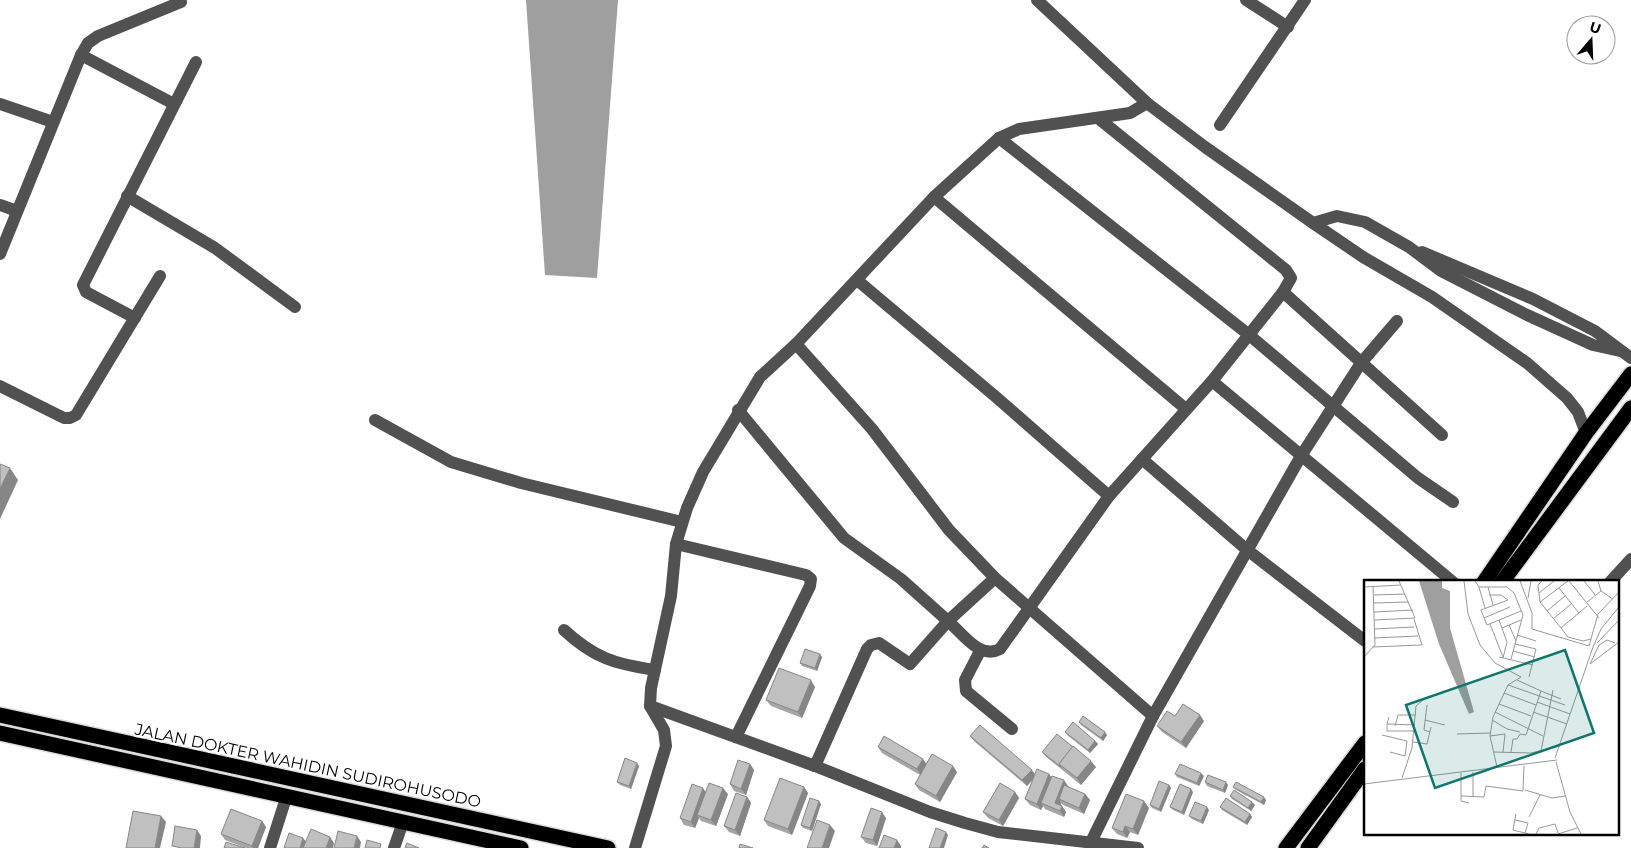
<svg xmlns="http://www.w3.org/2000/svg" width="1631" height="848" font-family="Montserrat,sans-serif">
	<rect width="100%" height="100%" fill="#fff"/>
	<polygon fill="#9f9f9f" points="526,0 618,0 597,278 545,275"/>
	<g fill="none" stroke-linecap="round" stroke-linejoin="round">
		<defs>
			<g id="highway">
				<polyline points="1484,582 1586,433 1631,374"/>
				<polyline points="1502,582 1631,408"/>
				<polyline points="0,715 608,848"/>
				<polyline points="0,733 521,848"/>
				<polyline points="1286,848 1365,743"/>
				<polyline points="1308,848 1365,769"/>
			</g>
		</defs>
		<use href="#highway" stroke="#dbdbdb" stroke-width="18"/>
		<g stroke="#515151" stroke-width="12">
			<polyline points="1037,0 1147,103 1205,147 1313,223 1363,257 1432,297 1527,363 1567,398 1578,412 1586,433"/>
			<polyline points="1246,0 1288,27"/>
			<polyline points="81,55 174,104"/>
			<polyline points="0,104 53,122"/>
			<polyline points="1098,118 1286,270 1291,278 1283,292"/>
			<polyline points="1220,125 1305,0"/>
			<polyline points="999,138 1248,334 1418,478 1453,502"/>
			<polyline points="127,196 215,248 295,307"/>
			<polyline points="934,197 1186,409"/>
			<polyline points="0,205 17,211"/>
			<polyline points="1313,223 1337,216 1365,222 1409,247 1441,271 1525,314 1593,345 1620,351"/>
			<polyline points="1422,252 1533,299 1595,331 1631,358"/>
			<polyline points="0,254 81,55 88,43 98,36 181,2"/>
			<polyline points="857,280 996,397 1109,496"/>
			<polyline points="135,318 86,292 83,285 196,62"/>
			<polyline points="796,344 872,429 949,530 995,578 1153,716"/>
			<polyline points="1212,381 1453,582"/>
			<polyline points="0,386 64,418 70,418 76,415 160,276"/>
			<polyline points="738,410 844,538 901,579 948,621 995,578"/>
			<polyline points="375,420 451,462 521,483 682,522"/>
			<polyline points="1142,459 1246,549 1365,641"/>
			<polyline points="676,544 806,575 811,579 810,586 736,737"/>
			<polyline points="1610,582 1631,559"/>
			<path d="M564,630C594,658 615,664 655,670"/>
			<polyline points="980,651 965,680 966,691 1012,729"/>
			<polyline points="650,706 815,766 930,812 965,823 998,832 1138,848"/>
			<path d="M815,766L867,649L871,645L879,643L910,664L948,621C963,634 980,660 1000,649L1109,496L1212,381L1283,292L1442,435"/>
			<polyline points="1090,844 1153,716 1301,456 1361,363 1397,321"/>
			<polyline points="270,848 286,798"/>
			<polyline points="394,848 403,822"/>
			<polyline points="635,848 666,746 664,730 650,706 651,688 671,596 676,544 687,508 703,472 760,377 796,344 934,197 999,138 1019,129 1130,113 1147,103"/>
		</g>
		<use href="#highway" stroke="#000" stroke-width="15"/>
	</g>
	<g fill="#a5a5a5">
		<polygon points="822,657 817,671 802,666 800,663"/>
		<polygon points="815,687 802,718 771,706 766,700"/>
		<polygon points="1175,716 1204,721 1186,748 1162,732 1157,726"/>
		<polygon points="1079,722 1107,735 1103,741 1081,725"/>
		<polygon points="1065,732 1095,741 1098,744 1090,753 1067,735"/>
		<polygon points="970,736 1035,774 1049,774 1052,778 1068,787 1085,794 1090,800 1084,814 1063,805 1061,803 1061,805 1062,806 1066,812 1064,817 1045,809 1043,806 1041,810 1030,805 1025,799 1033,779 1027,786 975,742"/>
		<polygon points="878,747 923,759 926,764 957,772 940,802 919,790 915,784 920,775 882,753"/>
		<polygon points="1042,752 1096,767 1081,785 1045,756"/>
		<polygon points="750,764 754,770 746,795 734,791 730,784"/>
		<polygon points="639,766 631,789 620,785 617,782"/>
		<polygon points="1175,774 1204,776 1199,786 1177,777"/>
		<polygon points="1205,782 1228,785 1225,793 1207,786"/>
		<polygon points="1169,785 1171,788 1161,812 1152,808 1150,805"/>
		<polygon points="804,787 808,793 792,835 768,826 764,820"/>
		<polygon points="1233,787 1266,800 1264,805 1236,790"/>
		<polygon points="706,791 728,794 716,826 701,821 699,818 695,828 684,825 680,818"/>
		<polygon points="1015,792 1019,798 1003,826 988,818 983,812"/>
		<polygon points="1193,792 1184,815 1173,810 1170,807"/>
		<polygon points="1230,796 1255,805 1251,811 1232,799"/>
		<polygon points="747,797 751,803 740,836 729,832 724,826"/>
		<polygon points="821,804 812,831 803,828 801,825"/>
		<polygon points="1220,807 1250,814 1252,817 1247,825 1222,810"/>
		<polygon points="1149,808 1138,835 1130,832 1127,838 1117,834 1112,828"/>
		<polygon points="1209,810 1203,824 1192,819 1189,816"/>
		<polygon points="886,818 877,846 866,843 861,837"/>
		<polygon points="262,821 266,827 258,848 246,848 225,840 221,834"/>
	</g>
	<g fill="#868686">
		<polygon points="10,468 18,480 0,519 0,489"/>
		<polygon points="820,654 822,657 817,671 815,668"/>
		<polygon points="811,680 815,687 802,718 798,712"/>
		<polygon points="1200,715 1204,721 1186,748 1181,742"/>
		<polygon points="1105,732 1107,735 1103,741 1101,738"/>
		<polygon points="1095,741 1098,744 1090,753 1088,750"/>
		<polygon points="923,759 927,765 921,775 917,769"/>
		<polygon points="1091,761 1096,767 1081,785 1077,778"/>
		<polygon points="637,763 639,766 631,789 629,786"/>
		<polygon points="750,764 754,770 746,795 741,789"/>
		<polygon points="953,766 957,772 940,802 936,796"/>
		<polygon points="1032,770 1036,776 1027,786 1022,780"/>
		<polygon points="1201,773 1204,776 1199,786 1197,783"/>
		<polygon points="1049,774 1053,780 1041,803 1043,806 1041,810 1037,804"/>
		<polygon points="1064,780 1068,786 1059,799 1061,803 1059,809 1055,803"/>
		<polygon points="1226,782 1228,785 1225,793 1223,790"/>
		<polygon points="1169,785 1171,788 1161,812 1159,809"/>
		<polygon points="804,787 808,793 792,835 788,829"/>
		<polygon points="703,788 707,794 697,815 699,818 695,828 691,822"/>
		<polygon points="723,788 728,794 716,826 711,820"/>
		<polygon points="1191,789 1193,792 1184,815 1182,812"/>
		<polygon points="1015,792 1019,798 1003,826 999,820"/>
		<polygon points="1085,794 1090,800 1084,814 1079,808"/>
		<polygon points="747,797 751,803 740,836 735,830"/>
		<polygon points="1264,797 1266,800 1264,805 1261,802"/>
		<polygon points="819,801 821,804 812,831 810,828"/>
		<polygon points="1144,801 1149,808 1138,835 1133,829"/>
		<polygon points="1252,802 1255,805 1251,811 1248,808"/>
		<polygon points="1062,806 1066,812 1064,817 1060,811"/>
		<polygon points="1207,807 1209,810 1203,824 1201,821"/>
		<polygon points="882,812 886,818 877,846 873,840"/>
		<polygon points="1250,814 1252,817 1247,825 1245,822"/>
		<polygon points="161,816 166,822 160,848 155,848"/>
		<polygon points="262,821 266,827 258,848 253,848 252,846"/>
		<polygon points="830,825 835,831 829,848 822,848"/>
		<polygon points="1125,826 1130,832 1127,838 1123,832"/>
		<polygon points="197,830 201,836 200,848 194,848"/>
		<polygon points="946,832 948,835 944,848 940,848"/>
		<polygon points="357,836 361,842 360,848 354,848"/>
		<polygon points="330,837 334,843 333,848 326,848"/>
		<polygon points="303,838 308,844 306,848 300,848"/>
		<polygon points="897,840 901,846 901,848 894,848"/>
	</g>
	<g fill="#c0c0c0" stroke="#868686">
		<polygon points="0,464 10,468 0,489"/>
		<polygon points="805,649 820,654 815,668 800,663"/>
		<polygon points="779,668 811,680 798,712 766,700"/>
		<polygon points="1183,704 1200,715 1181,742 1157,726 1167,711 1175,716"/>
		<polygon points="1083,716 1105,732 1101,738 1079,722"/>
		<polygon points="1073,722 1095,741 1088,750 1065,732"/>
		<polygon points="980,725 1032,770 1022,780 970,736"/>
		<polygon points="1057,734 1073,747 1059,764 1061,767 1042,752"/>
		<polygon points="884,736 923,759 917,769 878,747"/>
		<polygon points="1073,746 1091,761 1077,778 1059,764"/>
		<polygon points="932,754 953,766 936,796 915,784"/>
		<polygon points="625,758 637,763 629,786 617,782"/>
		<polygon points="738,760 750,764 741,789 730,784"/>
		<polygon points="1180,764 1201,773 1197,783 1175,774"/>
		<polygon points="1037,769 1049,774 1037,804 1025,799"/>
		<polygon points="1208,775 1226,782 1223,790 1205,782"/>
		<polygon points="1052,776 1064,780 1055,803 1062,806 1060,811 1041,803"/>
		<polygon points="780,778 804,787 788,829 764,820"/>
		<polygon points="1159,781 1169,785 1159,809 1150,805"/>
		<polygon points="1236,782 1264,797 1261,802 1233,787"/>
		<polygon points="709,783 723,788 711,820 697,815"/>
		<polygon points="1000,783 1015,792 999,820 983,812"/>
		<polygon points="692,784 703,788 691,822 680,818"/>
		<polygon points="1180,784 1191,789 1182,812 1170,807"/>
		<polygon points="1064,785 1085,794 1079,808 1059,799"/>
		<polygon points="1234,790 1252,802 1248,808 1230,796"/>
		<polygon points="736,793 747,797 735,830 724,826"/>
		<polygon points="1126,794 1144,801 1133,829 1125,826 1123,832 1112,828"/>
		<polygon points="810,798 819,801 810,828 801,825"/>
		<polygon points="1226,798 1250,814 1245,822 1220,807"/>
		<polygon points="1195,802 1207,807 1201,821 1189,816"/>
		<polygon points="871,808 882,812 873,840 861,837"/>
		<polygon points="231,809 262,821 252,846 221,834"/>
		<polygon points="133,811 161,816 155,848 126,848"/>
		<polygon points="817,820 830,825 822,848 807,848"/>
		<polygon points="175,826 197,830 194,848 182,848 172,846"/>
		<polygon points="936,828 946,832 940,848 929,848"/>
		<polygon points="311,829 330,837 326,848 303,848"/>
		<polygon points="338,831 357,836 354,848 334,848"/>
		<polygon points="289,833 303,838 300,848 284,848"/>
		<polygon points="884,835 897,840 894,848 879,848"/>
		<polygon points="367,840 381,844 380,848 365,848"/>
		<polygon points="226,842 245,848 224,848"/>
		<polygon points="407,843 419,848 405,848"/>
		<polygon points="740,844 753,848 739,848"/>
		<polygon points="984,845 989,848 982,848"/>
	</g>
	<g text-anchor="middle" stroke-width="4.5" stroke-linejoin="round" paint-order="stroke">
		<g font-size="16" fill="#000" stroke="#fff">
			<text transform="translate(308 765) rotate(12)" y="6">JALAN DOKTER WAHIDIN SUDIROHUSODO</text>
		</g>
	</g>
	<g transform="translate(1364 580)">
		<rect width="255" height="255" fill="#fff"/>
		<path d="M55,1H78V8L86,11V48L110,132L105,134L75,64Z" fill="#9f9f9f"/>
		<path fill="none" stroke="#999" stroke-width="1" d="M100,1L104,34L116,65L131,83L157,97M111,1L115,7H143L150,13L159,35L147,79M156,1L168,33V49L225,66M178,1L174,5L176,22L197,48L223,26M205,1L235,38M220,1L232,16M234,1L237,11L249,19M0,7L37,5M115,7L121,28M124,7L129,25M195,8L215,33M175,13L190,1M9,15L41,14M125,15H137L144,20L117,30L123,45L157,31M164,18L167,1M176,22L204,1M9,23L45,22M222,23L237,11M183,31L201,16M10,32L49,30M120,38L146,27M189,39L207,24M10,40L51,38L35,1M135,40L143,62L139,78M126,44L139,77M145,45L152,61M138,48L157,40M197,48L204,57L219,61L227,59M10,49L50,47M153,55L172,61M10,58L54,56M233,63L255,40M251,63L243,60L235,65L226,84L255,62M151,64L172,69L165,97M225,66L234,34L255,12M8,67L58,65L50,39M149,71L171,77M0,77L11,65L9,6M135,77L169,85M153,100L177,111M144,105L201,125M140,113L172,125M173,122L206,134M135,124L167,136M63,125L60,150L66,152M131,132L179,156M169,132L203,144M25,137L23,144L51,145M61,140L81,145M128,140L143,149L156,152M23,144V151H51M31,146L34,135H52M93,154L126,153M18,155L43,161L41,176M126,156L141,154L139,172M49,162L63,164L67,147M177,171L189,110M26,172L41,176M129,172L167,173L196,166M147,172L149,159H153L156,154L162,155L177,111L197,119M191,178L229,67L237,49L255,27M192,182L206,232L217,254M133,187L126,156L129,137L144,105L157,97M109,192V216M97,193V221L105,223M38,198L48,168L52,126L60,119M0,204L193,180M161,210L188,218L202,216M97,216L120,217L122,206L159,211L160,186M152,234L149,250L165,254M165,237L176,215M151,240L164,243L161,253M172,254L175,248L191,244L194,253M194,254L213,248"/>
		<path fill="#0f766e" fill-opacity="0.15" stroke="#0f766e" stroke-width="2.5" d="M201,70L230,153L71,208L42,125Z"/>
		<rect width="255" height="255" fill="none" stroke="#000" stroke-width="2.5"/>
	</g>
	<g transform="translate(1591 40) rotate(19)"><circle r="24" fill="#ffffff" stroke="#999999"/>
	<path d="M0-4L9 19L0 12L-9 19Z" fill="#000000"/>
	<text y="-8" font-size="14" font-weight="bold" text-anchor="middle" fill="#000000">U</text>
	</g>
</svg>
